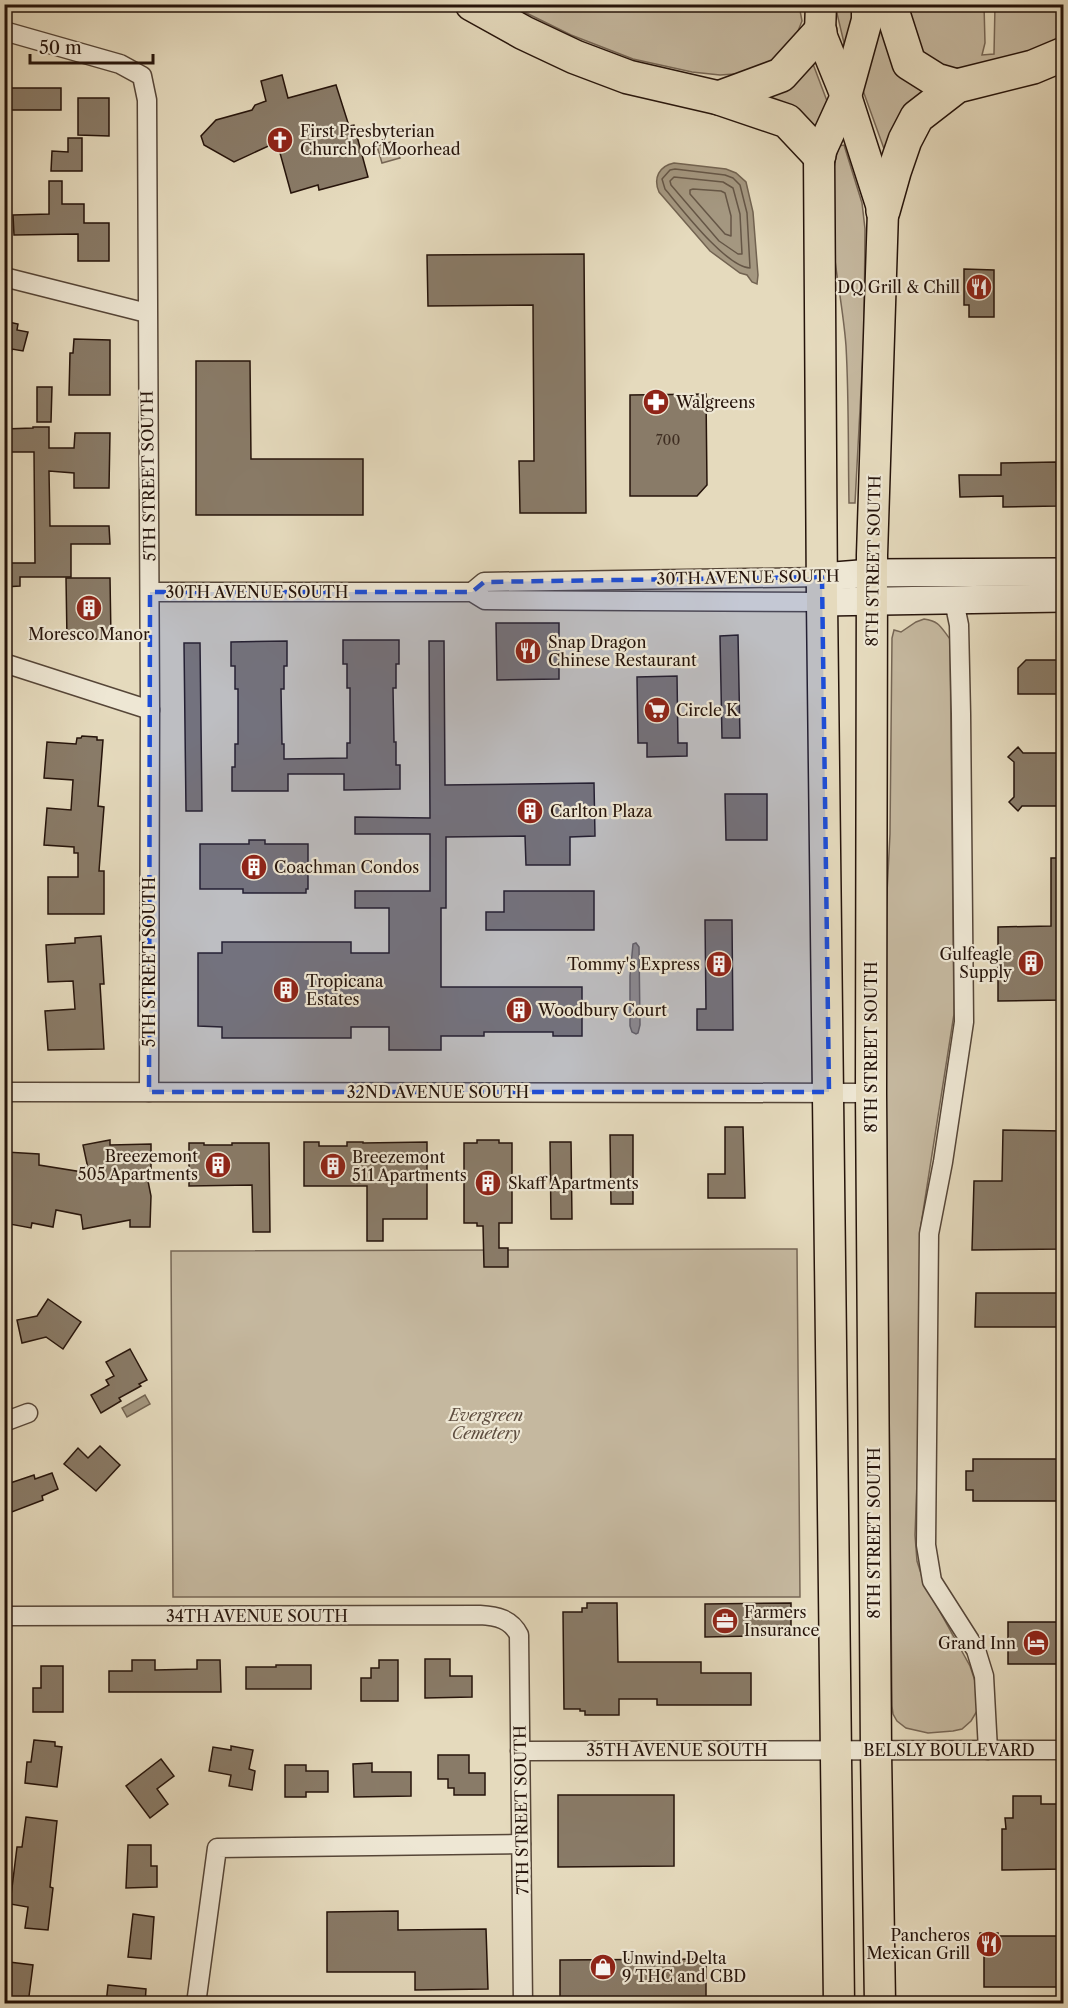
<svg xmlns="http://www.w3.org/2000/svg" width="1068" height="2008" font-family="'Libre Caslon Text',serif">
	<rect width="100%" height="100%" fill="#e5dabd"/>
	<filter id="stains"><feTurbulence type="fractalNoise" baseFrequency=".00333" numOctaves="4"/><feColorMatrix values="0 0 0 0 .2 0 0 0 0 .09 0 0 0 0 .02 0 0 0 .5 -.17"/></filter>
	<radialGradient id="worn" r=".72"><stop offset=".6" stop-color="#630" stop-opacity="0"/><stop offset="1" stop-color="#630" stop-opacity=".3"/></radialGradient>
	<g fill="#c5b89f" stroke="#766655" stroke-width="1.5">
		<polygon points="510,5 799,5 802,21 796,36 784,57 749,73 720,75 692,72 633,59 571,35"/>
		<polygon points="835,5 854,5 850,33 846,42 844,43"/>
		<polygon points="901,5 984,5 985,43 982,55 994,54 995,5 1063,5 1063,41 979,71 946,69 921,57"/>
		<polygon points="878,24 927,90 887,157 861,85"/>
		<path d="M813,64L827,101L816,127L801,112L764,97C786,94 798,80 813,64Z"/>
		<polygon points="394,141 400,158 382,163 377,146"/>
		<path d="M844,145L862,203L865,229L864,334L855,503H849C848,451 849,398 846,346C841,279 819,212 839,146Z"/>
		<path d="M924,619C940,621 941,628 950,639L954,1014L920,1231V1402L915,1535L917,1561L924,1583L970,1666L976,1684L978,1699L977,1711L971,1721L962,1729L953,1731L928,1733L906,1728L897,1721L893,1714L892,1706L885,988L886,912L890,834L892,638L894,630L901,632L916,622Z"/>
		<polygon points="797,1249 800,1597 173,1597 171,1251"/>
	</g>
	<g fill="#a49780" stroke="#726351" stroke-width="1.5">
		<path d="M674,163L726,169L736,173L746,182L753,212L758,275L757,284L752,282L747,275L740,273L710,251L659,192C653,178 659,166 674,163Z"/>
		<polygon points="636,943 639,947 640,1025 638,1033 636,1034 632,1032 630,1026 630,976 633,944"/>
		<polygon points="145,1395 150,1404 127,1417 122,1408"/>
	</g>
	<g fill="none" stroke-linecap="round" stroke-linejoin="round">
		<g stroke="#655646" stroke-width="1.5">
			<path d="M675,169L725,175L733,178L740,185L747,213L750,268C726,267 681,208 665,189L662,179L670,170Z"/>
			<polygon points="674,177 723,182 733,188 740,214 742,254 738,254 719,241 671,185 670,181"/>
			<polygon points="693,189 721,191 725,193 731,216 731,236 725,234 690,194 690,190"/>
		</g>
	</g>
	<g fill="#897b68" stroke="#26140b" stroke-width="1.5">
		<polygon points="282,75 288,98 336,85 349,126 354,125 368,177 319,190 318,185 291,193 277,142 234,162 204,145 201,136 216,120 252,110 255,105 266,101 261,81"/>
		<rect x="11" y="88" width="50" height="22"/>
		<polygon points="78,98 109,98 109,136 78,135"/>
		<polygon points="68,138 82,138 82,171 51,171 52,151 68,152"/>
		<polygon points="49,181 62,181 62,204 84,204 84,223 109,223 109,261 78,261 78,234 14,235 13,215 49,214"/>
		<polygon points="584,254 586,513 520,513 519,461 534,461 533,305 428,306 427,255"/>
		<polygon points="964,269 994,270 994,317 969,317 969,305 964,305"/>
		<polygon points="4,321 18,324 17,330 28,332 23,351 12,349 9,361 4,360"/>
		<polygon points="74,339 110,340 110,395 69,395 70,353 73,353"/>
		<polygon points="196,361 250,361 251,459 363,459 363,515 196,515"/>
		<polygon points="37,387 52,387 51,422 37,422"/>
		<polygon points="706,394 707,485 697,496 630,496 630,395"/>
		<polygon points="33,427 49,427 49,448 74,448 75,433 110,433 109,488 74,488 74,473 49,471 50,526 109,526 110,544 71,544 71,577 20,577 20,586 4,587 4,563 35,563 34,452 4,452 4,429 33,428"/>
		<polygon points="1056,462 1057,506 1003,507 1003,496 960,497 959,475 1001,475 1001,463"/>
		<polygon points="66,578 110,578 111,639 67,639"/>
		<polygon points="496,623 559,623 559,679 497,680"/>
		<polygon points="738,635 740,738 722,738 720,636"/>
		<polygon points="343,640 399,640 399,664 396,664 396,688 393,688 394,742 396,742 396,765 400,765 400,789 344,790 344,774 288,774 288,791 232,791 232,767 235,767 235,744 238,744 238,689 235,689 235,666 231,666 231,642 287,641 287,666 284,666 284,689 281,689 282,744 284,744 284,759 347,758 347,743 350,743 350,688 347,688 347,664 343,664"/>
		<polygon points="429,641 444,641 445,785 594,783 595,836 570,837 570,865 526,865 525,836 446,837 446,908 441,908 441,987 582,987 582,1036 553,1036 553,1032 484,1032 484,1036 441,1036 441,1050 389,1050 389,1027 351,1027 351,1038 222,1038 222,1027 198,1026 198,953 222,953 222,942 351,942 351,953 389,953 389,908 355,908 355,891 430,891 430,834 355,834 355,817 430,818"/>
		<polygon points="184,643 200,643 202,811 186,811"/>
		<polygon points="1026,660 1064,660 1064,694 1018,694 1018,668"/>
		<polygon points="677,676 678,743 687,743 687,756 647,757 647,743 638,743 637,677"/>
		<polygon points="82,736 97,737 97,740 103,740 98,806 104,807 99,871 104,871 104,914 48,914 48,877 78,877 78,853 74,853 74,847 44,845 47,808 71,810 73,780 44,778 47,742 76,744 77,738 81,738"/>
		<polygon points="1018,747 1023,753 1064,753 1064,806 1022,806 1018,811 1009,802 1014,797 1014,762 1008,757"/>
		<polygon points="725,794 767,794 767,840 726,840"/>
		<polygon points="249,840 265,840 265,844 308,844 308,889 306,889 306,893 243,893 243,889 200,889 200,844 249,844"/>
		<polygon points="1051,858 1064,858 1064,1000 998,1001 998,927 1051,926"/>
		<polygon points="504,891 594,891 594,930 486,930 486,912 504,912"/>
		<polygon points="705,920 732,920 733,1030 697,1030 697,1009 706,1009"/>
		<polygon points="101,936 104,984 100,984 104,1049 48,1050 45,1011 75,1009 73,981 48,982 46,945 75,943 75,938"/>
		<polygon points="725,1127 743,1127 745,1198 708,1198 708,1174 725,1174"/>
		<polygon points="1003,1130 1064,1131 1064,1249 972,1250 974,1181 1002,1181"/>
		<polygon points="610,1135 633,1135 633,1204 611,1204"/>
		<polygon points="110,1140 110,1145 151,1144 151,1177 147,1176 151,1196 150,1227 130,1227 130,1220 83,1229 81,1215 56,1210 53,1227 32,1223 31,1228 4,1223 6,1152 39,1154 39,1165 89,1173 83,1145"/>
		<polygon points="477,1140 499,1140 499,1143 512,1143 512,1223 499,1223 499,1248 508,1248 508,1267 484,1267 483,1226 477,1226 477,1223 464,1223 464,1143 477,1143"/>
		<polygon points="304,1142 319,1142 319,1146 347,1146 347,1142 363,1142 363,1143 427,1142 427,1219 383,1219 383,1241 367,1241 367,1186 304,1186"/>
		<polygon points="550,1142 571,1142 572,1219 551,1219"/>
		<polygon points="189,1143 204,1143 204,1145 232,1145 232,1143 269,1143 270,1232 253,1232 252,1185 189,1186"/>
		<polygon points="976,1293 1064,1293 1064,1327 975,1327"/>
		<polygon points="48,1299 81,1322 63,1349 46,1337 22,1343 17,1320 37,1316"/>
		<polygon points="130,1349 147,1380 139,1384 141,1386 119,1398 121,1401 101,1413 91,1395 109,1385 106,1380 114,1376 106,1362"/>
		<polygon points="100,1446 120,1465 96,1491 64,1464 78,1448 88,1458"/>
		<polygon points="973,1459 1064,1459 1064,1501 973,1501 973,1490 966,1490 966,1471 973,1471"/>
		<polygon points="52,1473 58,1489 42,1496 43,1500 4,1515 4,1485 34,1475 35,1479"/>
		<polygon points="587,1603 617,1603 618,1662 701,1662 701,1673 751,1673 751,1705 657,1705 657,1699 619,1699 619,1715 585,1715 585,1711 580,1711 580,1709 564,1709 563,1612 582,1612 582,1608 587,1608"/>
		<polygon points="791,1603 791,1635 705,1637 705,1604"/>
		<rect x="1008" y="1622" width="56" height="42"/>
		<polygon points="425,1659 450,1659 450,1676 472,1676 472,1697 425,1698"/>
		<polygon points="132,1660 155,1660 155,1670 197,1669 197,1660 220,1660 221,1692 109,1692 109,1671 132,1671"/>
		<polygon points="379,1660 398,1660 398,1701 361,1701 361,1678 371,1678 371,1668 379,1668"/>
		<polygon points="276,1665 311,1665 311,1689 246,1689 246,1667 276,1667"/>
		<polygon points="41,1666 63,1666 63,1712 33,1712 33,1688 41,1688"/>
		<polygon points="34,1740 55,1742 55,1746 62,1747 57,1787 25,1783 27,1762 31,1762"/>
		<polygon points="231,1746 253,1750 249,1769 255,1771 252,1790 229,1786 231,1775 209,1771 213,1747 231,1750"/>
		<polygon points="438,1755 469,1755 469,1773 485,1773 485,1795 454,1795 454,1788 448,1788 448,1779 438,1779"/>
		<polygon points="161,1759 174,1776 157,1789 168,1804 150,1818 126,1786"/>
		<polygon points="372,1763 372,1772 411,1772 411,1796 354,1797 353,1764"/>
		<polygon points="285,1765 306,1765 306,1771 328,1771 328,1792 306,1792 306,1797 285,1797"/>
		<polygon points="558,1795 674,1795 674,1866 558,1867"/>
		<polygon points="1013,1796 1041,1796 1041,1804 1064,1804 1064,1869 1002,1870 1002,1829 1006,1829 1005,1818 1013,1818"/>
		<polygon points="26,1817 57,1821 50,1887 53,1888 48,1930 25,1928 28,1907 10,1904 17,1847 22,1847"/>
		<polygon points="128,1845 151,1845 151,1866 157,1866 157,1887 126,1888"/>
		<polygon points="398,1911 398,1930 486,1929 488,1989 415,1990 415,1972 327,1972 327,1912"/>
		<polygon points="133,1914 154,1917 151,1959 128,1957"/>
		<polygon points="980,1933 998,1933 998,1936 1064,1936 1064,1987 984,1987 984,1951 980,1951"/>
		<polygon points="706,1959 706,2004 560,2004 560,1960"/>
		<polygon points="9,1962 33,1965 28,2004 4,2004 4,1975 8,1975"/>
		<polygon points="108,1985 146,1989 145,2004 106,2004"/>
	</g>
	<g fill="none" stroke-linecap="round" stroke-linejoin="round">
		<defs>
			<g id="street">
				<polyline points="4,31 120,64 142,76 147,100 150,710 149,1092"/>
				<polyline points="4,277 147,313"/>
				<polyline points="150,592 472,592 485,600 822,602"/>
				<polyline points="472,592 484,582 822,577"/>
				<polyline points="954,601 959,625 961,714 964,1022 943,1162 929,1234 926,1545 932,1581 976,1650 984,1676 988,1750"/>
				<polyline points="4,663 150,710"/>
				<polyline points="4,1092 871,1093"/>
				<polyline points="4,1422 28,1413"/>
				<path d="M4,1616L480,1615C497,1616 511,1619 519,1635L523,2004"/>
				<polyline points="520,1751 1064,1750"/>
				<polyline points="196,2004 217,1848 521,1844"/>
			</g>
			<g id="secondary">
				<polyline points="822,577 872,573 1064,572"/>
				<polyline points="822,602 1064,598"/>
			</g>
			<g id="primary">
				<polyline points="821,4 820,32 846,96 883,211 872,555 871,1093 876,1751 880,2004"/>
				<polyline points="839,2004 822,602 819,155 846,96 867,20 867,4"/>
			</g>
			<g id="highway">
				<polyline points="472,4 524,33 575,57 628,77 719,98 787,121 819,155"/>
				<polyline points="890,4 909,63 936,80 957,86"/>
				<polyline points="719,98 781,75 820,32"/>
				<polyline points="883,211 894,172 905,140 917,117 957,86 1033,67 1064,54"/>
			</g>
		</defs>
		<use href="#street" stroke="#564638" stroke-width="21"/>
		<use href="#secondary" stroke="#26140b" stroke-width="30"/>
		<use href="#primary" stroke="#26140b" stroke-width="33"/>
		<use href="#highway" stroke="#26140b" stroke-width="36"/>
		<use href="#street" stroke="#eee7d4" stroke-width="18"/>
		<use href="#secondary" stroke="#eee7d4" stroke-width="27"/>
		<use href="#primary" stroke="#e5dabd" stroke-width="30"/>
		<use href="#highway" stroke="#e5dabd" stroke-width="33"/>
	</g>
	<path fill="#1d4ed8" fill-opacity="0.2" stroke="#1d4ed8" stroke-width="4.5" stroke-dasharray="12 8" stroke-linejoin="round" d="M822,577L829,1092H149L150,592H472L484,582Z"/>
	<defs>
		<symbol id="church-disc" viewBox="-11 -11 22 22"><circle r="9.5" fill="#8f2418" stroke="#eee7d4"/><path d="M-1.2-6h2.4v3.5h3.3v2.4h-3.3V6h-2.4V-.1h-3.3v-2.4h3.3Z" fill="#fff"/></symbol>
		<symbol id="restaurant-disc" viewBox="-11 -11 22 22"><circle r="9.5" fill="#8f2418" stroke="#eee7d4"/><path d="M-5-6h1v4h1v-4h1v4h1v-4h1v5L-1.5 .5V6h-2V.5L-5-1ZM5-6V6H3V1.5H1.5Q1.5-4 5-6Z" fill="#fff"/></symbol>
		<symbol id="pharmacy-disc" viewBox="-11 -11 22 22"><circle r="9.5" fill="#8f2418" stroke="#eee7d4"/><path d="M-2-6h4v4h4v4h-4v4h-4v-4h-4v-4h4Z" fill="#fff"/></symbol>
		<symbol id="building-disc" viewBox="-11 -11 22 22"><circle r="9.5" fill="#8f2418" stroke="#eee7d4"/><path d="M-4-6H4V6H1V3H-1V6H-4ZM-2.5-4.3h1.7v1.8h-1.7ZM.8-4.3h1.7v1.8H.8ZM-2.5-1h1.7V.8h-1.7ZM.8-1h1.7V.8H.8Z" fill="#fff"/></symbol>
		<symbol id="supermarket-disc" viewBox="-11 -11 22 22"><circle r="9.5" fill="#8f2418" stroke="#eee7d4"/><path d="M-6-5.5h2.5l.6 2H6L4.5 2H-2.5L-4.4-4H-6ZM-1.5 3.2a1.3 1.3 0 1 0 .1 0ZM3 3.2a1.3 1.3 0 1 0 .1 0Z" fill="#fff"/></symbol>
		<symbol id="office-disc" viewBox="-11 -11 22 22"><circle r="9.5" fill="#8f2418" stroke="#eee7d4"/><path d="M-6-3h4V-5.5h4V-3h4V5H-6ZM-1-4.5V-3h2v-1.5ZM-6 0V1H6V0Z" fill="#fff"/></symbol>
		<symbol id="hotel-disc" viewBox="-11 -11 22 22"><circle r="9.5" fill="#8f2418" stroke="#eee7d4"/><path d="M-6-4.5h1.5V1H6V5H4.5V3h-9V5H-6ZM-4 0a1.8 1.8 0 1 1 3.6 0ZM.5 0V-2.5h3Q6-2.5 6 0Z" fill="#fff"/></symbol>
		<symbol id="shop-disc" viewBox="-11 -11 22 22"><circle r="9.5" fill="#8f2418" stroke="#eee7d4"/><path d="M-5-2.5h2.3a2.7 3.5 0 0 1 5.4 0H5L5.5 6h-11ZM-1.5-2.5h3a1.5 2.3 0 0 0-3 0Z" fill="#fff"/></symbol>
	</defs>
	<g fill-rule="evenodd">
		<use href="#church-disc" x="265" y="125" width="30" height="30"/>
		<use href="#restaurant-disc" x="964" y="272" width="30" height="30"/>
		<use href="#pharmacy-disc" x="641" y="387" width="30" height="30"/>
		<use href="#building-disc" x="74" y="593" width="30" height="30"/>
		<use href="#restaurant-disc" x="513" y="636" width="30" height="30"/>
		<use href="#supermarket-disc" x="642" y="695" width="30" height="30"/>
		<use href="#building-disc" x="515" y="796" width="30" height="30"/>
		<use href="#building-disc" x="239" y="852" width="30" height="30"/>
		<use href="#building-disc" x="1016" y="948" width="30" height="30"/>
		<use href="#building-disc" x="704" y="949" width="30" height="30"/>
		<use href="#building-disc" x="271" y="975" width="30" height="30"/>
		<use href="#building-disc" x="504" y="995" width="30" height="30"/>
		<use href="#building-disc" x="203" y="1150" width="30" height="30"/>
		<use href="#building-disc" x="318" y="1151" width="30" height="30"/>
		<use href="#building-disc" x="473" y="1168" width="30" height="30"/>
		<use href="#office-disc" x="710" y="1606" width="30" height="30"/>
		<use href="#hotel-disc" x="1021" y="1628" width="30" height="30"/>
		<use href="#restaurant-disc" x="974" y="1929" width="30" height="30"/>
		<use href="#shop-disc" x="588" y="1952" width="30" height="30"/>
	</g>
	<g text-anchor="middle" stroke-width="4.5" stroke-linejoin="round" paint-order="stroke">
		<g font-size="14" fill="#3f2e22">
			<text x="668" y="445">700</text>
		</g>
		<g font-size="16" fill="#26140b" stroke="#eee7d4" text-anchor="start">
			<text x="300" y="137">First Presbyterian<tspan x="300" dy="18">Church of Moorhead</tspan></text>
			<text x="960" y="293" text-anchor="end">DQ Grill &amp; Chill</text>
			<text x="676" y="408">Walgreens</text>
			<text x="89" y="640" text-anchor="middle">Moresco Manor</text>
			<text x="548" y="648">Snap Dragon<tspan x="548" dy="18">Chinese Restaurant</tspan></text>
			<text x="676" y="716">Circle K</text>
			<text x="550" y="817">Carlton Plaza</text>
			<text x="274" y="873">Coachman Condos</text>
			<text x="1012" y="960" text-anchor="end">Gulfeagle<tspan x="1012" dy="18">Supply</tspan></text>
			<text x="700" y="970" text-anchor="end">Tommy's Express</text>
			<text x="306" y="987">Tropicana<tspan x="306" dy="18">Estates</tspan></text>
			<text x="538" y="1016">Woodbury Court</text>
			<text x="198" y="1162" text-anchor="end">Breezemont<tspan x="198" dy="18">505 Apartments</tspan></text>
			<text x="352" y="1163">Breezemont<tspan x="352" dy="18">511 Apartments</tspan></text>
			<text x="508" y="1189">Skaff Apartments</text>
			<text x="744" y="1618">Farmers<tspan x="744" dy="18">Insurance</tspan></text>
			<text x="1016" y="1649" text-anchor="end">Grand Inn</text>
			<text x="970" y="1941" text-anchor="end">Pancheros<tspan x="970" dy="18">Mexican Grill</tspan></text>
			<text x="622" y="1964">Unwind Delta<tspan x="622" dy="18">9 THC and CBD</tspan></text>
		</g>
		<g font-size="16" fill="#26140b" stroke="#eee7d4">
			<text transform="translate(148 476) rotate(-91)" y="6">5TH STREET SOUTH</text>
			<text transform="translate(873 561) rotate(-89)" y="6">8TH STREET SOUTH</text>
			<text transform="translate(748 577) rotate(-1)" y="6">30TH AVENUE SOUTH</text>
			<text x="257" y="598">30TH AVENUE SOUTH</text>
			<text transform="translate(149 962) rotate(-90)" y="6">5TH STREET SOUTH</text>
			<text transform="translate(871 1047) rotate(-90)" y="6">8TH STREET SOUTH</text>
			<text x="438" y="1098">32ND AVENUE SOUTH</text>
			<text transform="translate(874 1533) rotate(-90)" y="6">8TH STREET SOUTH</text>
			<text x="257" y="1622">34TH AVENUE SOUTH</text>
			<text x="677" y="1756">35TH AVENUE SOUTH</text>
			<text x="949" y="1756">BELSLY BOULEVARD</text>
			<text transform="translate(521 1810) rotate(-91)" y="6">7TH STREET SOUTH</text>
		</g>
		<g font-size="16" font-style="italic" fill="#5e4d3f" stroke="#eee7d4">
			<text x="486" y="1421">Evergreen<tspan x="486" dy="18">Cemetery</tspan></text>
		</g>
	</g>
	<rect width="1068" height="2008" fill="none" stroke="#e5dabd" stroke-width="24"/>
	<rect x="6" y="6" width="1056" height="1996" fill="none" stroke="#26140b" stroke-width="3"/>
	<rect x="12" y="12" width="1044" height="1984" fill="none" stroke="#26140b" stroke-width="1.5"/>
	<path d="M30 54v9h123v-9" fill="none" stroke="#26140b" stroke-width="3"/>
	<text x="39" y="54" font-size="18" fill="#26140b" stroke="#eee7d4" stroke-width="4.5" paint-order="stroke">50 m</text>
	<rect width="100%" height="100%" filter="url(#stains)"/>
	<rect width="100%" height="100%" fill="url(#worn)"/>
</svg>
